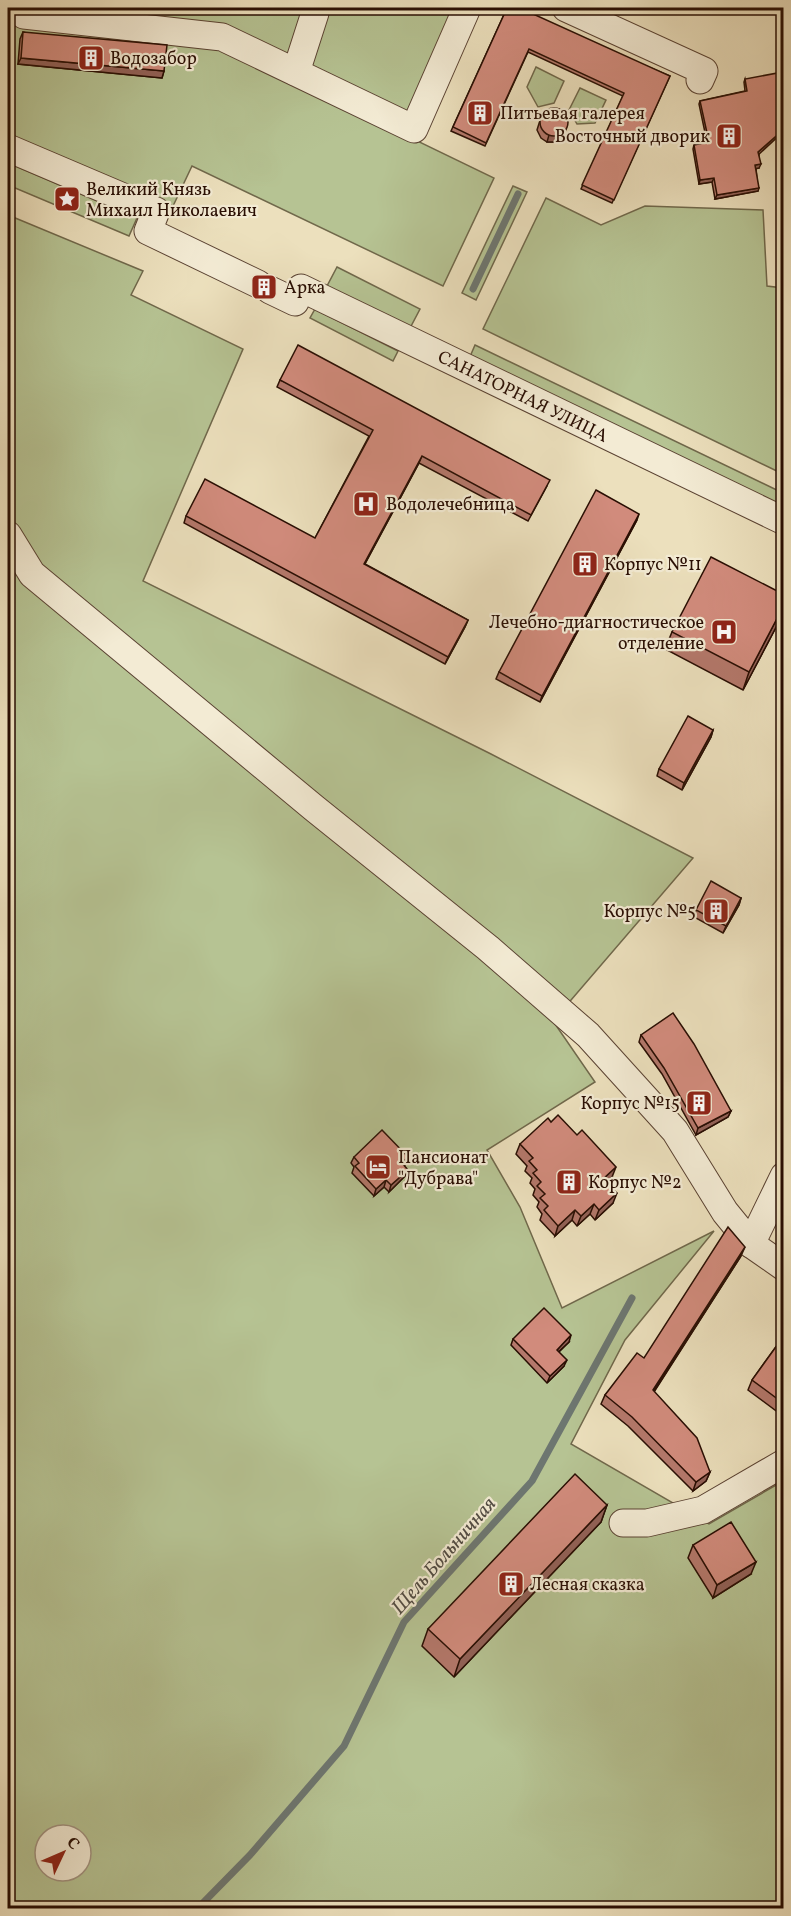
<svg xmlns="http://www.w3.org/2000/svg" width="791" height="1916" font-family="Vollkorn,serif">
	<rect width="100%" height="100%" fill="#ece0bd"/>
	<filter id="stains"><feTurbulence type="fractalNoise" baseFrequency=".00333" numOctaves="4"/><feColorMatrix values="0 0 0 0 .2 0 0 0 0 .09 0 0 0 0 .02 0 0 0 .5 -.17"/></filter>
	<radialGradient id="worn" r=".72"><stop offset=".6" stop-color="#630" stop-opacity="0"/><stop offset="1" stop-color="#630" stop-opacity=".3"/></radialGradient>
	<g fill="#b6c393" stroke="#70684b" stroke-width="1.5" fill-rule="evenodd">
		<polygon points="8,8 467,8 411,138 494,178 443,286 192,166 173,206 8,137"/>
		<polygon points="536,67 564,81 554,103 538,107 527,87"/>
		<polygon points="580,88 606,100 595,123 577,124 569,110"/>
		<polygon points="8,163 137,218 129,236 8,185"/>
		<polygon points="513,186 527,192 476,300 462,293"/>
		<polygon points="546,198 601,225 645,206 763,210 767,286 783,288 783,474 483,329"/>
		<path d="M8,215L143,271L131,295L243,349L143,581L489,753L693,858L553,1021L595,1082L487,1150L520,1207L562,1308L714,1231L625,1340L571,1444L709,1524L783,1481V1908H8ZM45,1835H81V1871H45Z"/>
		<polygon points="337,267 420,309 409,330 326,288"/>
		<polygon points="315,309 398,351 393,361 310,318"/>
		<polygon points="475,345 783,493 783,511 469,359"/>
	</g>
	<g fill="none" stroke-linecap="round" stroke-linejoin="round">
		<g stroke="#6d7670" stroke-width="7">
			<polyline points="473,289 518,194"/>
			<polyline points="198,1908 250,1855 344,1746 404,1622 532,1481 632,1298"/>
		</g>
		<defs>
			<g id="minor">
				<polyline points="566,8 704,71 700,80"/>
				<polyline points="24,15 222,37 414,129 467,8"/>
				<polyline points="296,72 315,13"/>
				<polyline points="8,148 156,211 148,231 258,284"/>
				<polyline points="270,290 295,302 301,288 784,521"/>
				<polyline points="8,535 32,574 314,808 488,948 588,1035 675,1131 725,1212 751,1244 784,1176"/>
				<polyline points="751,1244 784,1267"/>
				<polyline points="623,1523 647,1523 703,1510 784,1463"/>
			</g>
		</defs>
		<use href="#minor" stroke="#5a4232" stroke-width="29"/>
		<use href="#minor" stroke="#f3ebd4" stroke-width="27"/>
	</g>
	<g fill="#b4786b" stroke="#290e03" stroke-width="1.5">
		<polygon points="507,8 670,76 612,203 581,189 623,96 528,52 485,146 451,131"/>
		<polygon points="23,32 164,71 162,78 18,64 20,39"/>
		<polygon points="745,79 759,154 759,168 756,168 758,191 715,199 712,182 699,184 693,149 694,145 707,142 699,104 700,101 745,91 744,82"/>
		<polygon points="542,114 564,135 556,142 547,142 541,138 537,130"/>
		<polygon points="280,380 547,486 528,521 419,463 365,564 468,620 465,627 445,664 184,523 186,516 315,538 369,436 277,387"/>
		<polygon points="637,520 540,702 496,679 499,672"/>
		<polygon points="783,614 743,690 665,649 672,632"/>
		<polygon points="713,730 711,737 682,790 657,776 659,769"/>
		<polygon points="741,898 739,905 723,933 694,917 696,910"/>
		<polygon points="641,1035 731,1111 728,1117 696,1135 662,1074 639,1042"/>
		<polygon points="520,1144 612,1177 606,1182 613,1203 595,1220 590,1214 577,1226 572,1220 555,1236 540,1220 542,1214 537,1207 539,1202 533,1195 535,1189 530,1183 532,1178 525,1171 527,1166 516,1154"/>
		<polygon points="354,1157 408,1157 406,1164 404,1166 408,1170 405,1176 389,1192 384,1187 374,1196 352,1173 354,1167 351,1163"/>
		<polygon points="741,1256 654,1392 710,1472 706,1481 693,1491 628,1426 601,1404 605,1395 644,1358"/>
		<polygon points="783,1337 783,1416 748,1390 752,1380"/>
		<polygon points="513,1339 569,1342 559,1352 564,1366 547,1383 511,1345"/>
		<polygon points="607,1505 601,1522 454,1677 422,1646 428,1629"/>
		<polygon points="693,1545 751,1574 713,1598 688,1558"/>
	</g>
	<g fill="#926157" stroke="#290e03" stroke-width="1.5">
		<polygon points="21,58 164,71 162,78 18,64"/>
		<polygon points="566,129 564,135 556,142 547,142 549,135"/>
		<polygon points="783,130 783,132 757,156 758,152"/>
		<polygon points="761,164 759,168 754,169 755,165"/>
		<polygon points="714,178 712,182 699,184 700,180"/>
		<polygon points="759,188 758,191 715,199 717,195"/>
		<polygon points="422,456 419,463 361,571 364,564"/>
		<polygon points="639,514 637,520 540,702 542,696"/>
		<polygon points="783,607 783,614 743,690 749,672"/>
		<polygon points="468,620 465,627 445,664 448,657"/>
		<polygon points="713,730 711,737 682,790 684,783"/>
		<polygon points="741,898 739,905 723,933 726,926"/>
		<polygon points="731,1111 728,1117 696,1135 698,1128"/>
		<polygon points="408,1157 406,1164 399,1170 402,1163"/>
		<polygon points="616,1167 612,1177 599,1188 603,1179"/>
		<polygon points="408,1170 405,1176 389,1192 391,1185"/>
		<polygon points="386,1180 384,1187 374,1196 376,1189"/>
		<polygon points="617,1193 613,1203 595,1220 599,1210"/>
		<polygon points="594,1204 590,1214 577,1226 581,1216"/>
		<polygon points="575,1210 572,1220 555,1236 558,1226"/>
		<polygon points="745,1247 741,1256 649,1399 653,1390"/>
		<polygon points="571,1335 569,1342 554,1356 557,1350"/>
		<polygon points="567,1360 564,1366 547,1383 550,1376"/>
		<polygon points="710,1472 706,1481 693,1491 696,1482"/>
		<polygon points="607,1505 601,1522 454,1677 460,1659"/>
		<polygon points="756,1562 751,1574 713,1598 717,1585"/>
	</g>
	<g fill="#d18b7c" stroke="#290e03" stroke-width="1.5">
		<polygon points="507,8 520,8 670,76 614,200 582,185 624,93 529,49 486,143 453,127"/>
		<polygon points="23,32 167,45 164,71 21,58"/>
		<polygon points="783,72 783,130 758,152 761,164 755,165 759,188 717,195 714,178 700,180 694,145 709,142 700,101 747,91 745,79"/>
		<circle cx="554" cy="122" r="14"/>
		<polygon points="298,345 550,480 531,515 422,456 364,564 468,620 448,657 186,516 205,479 315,538 373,430 280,380"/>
		<polygon points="596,490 639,514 542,696 499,672"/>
		<polygon points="711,557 783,594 783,607 749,672 672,632"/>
		<polygon points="688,716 713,730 684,783 659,769"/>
		<polygon points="711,881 741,898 726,926 696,910"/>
		<polygon points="673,1013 694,1044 731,1111 698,1128 664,1068 641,1035"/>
		<polygon points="558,1115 577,1135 582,1130 616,1167 603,1179 617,1193 599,1210 594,1204 581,1216 575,1210 558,1226 544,1210 548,1206 540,1198 545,1194 537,1186 541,1182 533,1173 537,1170 529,1161 533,1158 520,1144 548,1118 551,1122"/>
		<polygon points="382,1130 408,1157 402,1163 408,1170 391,1185 386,1180 376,1189 355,1166 359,1163 354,1157"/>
		<polygon points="728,1227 745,1247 653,1390 697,1438 710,1472 696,1482 632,1417 605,1395 637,1353 644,1358"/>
		<polygon points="544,1308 571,1335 557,1350 567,1360 550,1376 513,1339"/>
		<polygon points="783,1337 783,1403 752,1380"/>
		<polygon points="575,1474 607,1505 460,1659 428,1629"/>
		<polygon points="731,1522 756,1562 717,1585 693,1545"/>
	</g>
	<defs>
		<symbol id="building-square" viewBox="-11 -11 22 22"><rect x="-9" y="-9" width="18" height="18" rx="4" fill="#8f2418" stroke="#f3ebd4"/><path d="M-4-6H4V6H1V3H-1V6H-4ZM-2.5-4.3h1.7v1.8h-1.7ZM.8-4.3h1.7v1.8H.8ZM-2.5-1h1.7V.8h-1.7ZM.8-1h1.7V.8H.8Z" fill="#fff"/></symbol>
		<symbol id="sight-square" viewBox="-11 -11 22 22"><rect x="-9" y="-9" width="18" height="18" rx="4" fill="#8f2418" stroke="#f3ebd4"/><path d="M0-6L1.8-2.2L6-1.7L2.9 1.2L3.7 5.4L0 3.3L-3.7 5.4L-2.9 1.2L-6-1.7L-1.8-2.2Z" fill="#fff"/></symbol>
		<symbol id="hospital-square" viewBox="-11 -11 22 22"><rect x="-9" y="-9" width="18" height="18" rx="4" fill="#8f2418" stroke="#f3ebd4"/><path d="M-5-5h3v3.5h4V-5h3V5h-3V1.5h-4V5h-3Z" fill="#fff"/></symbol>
		<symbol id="hotel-square" viewBox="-11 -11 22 22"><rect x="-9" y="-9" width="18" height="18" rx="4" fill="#8f2418" stroke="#f3ebd4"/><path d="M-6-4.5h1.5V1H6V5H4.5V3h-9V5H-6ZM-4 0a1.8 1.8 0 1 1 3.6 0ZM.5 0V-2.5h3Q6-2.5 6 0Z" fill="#fff"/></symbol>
	</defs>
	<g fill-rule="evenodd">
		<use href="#building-square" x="76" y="43" width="30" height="30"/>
		<use href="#building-square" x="465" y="98" width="30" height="30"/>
		<use href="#building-square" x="714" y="121" width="30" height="30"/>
		<use href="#sight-square" x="52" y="184" width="30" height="30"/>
		<use href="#building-square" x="249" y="272" width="30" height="30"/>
		<use href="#hospital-square" x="351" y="489" width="30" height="30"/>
		<use href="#building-square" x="570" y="549" width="30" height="30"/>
		<use href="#hospital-square" x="709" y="617" width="30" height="30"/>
		<use href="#building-square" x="701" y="896" width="30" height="30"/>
		<use href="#building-square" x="684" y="1088" width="30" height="30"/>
		<use href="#hotel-square" x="363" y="1152" width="30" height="30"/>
		<use href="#building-square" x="554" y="1167" width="30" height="30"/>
		<use href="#building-square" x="496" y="1569" width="30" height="30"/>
	</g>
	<g text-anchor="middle" stroke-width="4.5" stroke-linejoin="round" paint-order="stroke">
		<g font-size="18" fill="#290e03" stroke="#f3ebd4" text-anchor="start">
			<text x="110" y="64">Водозабор</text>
			<text x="500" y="119">Питьевая галерея</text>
			<text x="710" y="142" text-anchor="end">Восточный дворик</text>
			<text x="86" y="195">Великий Князь<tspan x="86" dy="21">Михаил Николаевич</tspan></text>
			<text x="284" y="293">Арка</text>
			<text x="386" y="510">Водолечебница</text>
			<text x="604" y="570">Корпус №11</text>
			<text x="704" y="628" text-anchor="end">Лечебно-диагностическое<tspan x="704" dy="21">отделение</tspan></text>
			<text x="696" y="917" text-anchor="end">Корпус №5</text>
			<text x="680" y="1109" text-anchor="end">Корпус №15</text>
			<text x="398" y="1163">Пансионат<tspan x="398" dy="21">"Дубрава"</tspan></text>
			<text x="588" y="1188">Корпус №2</text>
			<text x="530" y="1590">Лесная сказка</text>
		</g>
		<g font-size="18" fill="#290e03" stroke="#f3ebd4">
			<text transform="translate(523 396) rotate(26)" y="6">САНАТОРНАЯ УЛИЦА</text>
		</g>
		<g font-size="20" font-style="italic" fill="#514b43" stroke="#f3ebd4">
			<text transform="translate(443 1555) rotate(-49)" y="7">Щель Больничная</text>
		</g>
	</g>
	<rect width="791" height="1916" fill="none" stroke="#ece0bd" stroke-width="30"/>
	<rect x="9" y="9" width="773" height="1898" fill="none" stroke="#290e03" stroke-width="3"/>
	<rect x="15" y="15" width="761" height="1886" fill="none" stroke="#290e03" stroke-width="1.5"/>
	<g transform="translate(63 1853) rotate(46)"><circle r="28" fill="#f3ebd4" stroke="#a29380" stroke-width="1.5"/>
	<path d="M0-4.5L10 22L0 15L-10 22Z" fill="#8f2418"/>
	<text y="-9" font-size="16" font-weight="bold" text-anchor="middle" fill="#290e03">С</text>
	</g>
	<rect width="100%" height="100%" filter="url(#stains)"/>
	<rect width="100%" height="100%" fill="url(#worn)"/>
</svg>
